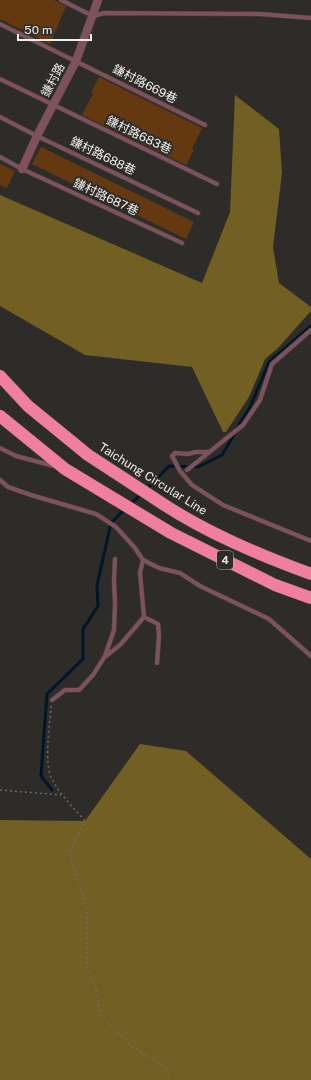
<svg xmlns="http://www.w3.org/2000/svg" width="311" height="1080" font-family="'Public Sans','Noto Sans TC',sans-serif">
	<rect width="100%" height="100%" fill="#2e2c28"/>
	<g fill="#715f23">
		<polygon points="235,95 279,129 282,173 273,247 279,283 311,307 311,311 278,348 265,359 249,397 226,432 223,432 192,367 85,355 0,306 0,195 202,283 230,212"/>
		<polygon points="140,744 186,751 311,859 311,1080 0,1080 0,820 85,821"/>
	</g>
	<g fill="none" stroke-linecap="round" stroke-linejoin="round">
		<g stroke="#001628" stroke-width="3">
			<polyline points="237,428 250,407 269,362 311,326"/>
			<polyline points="147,489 169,466 198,467 222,455 235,433"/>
			<polyline points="129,506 141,494"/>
			<polyline points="52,790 41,776 47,694 83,659 83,629 98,606 97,585 111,523 125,509"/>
		</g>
	</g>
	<g fill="#64390f">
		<polygon points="0,0 54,0 66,6 50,44 0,19"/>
		<polygon points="99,77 202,128 192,149 194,150 186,165 82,115 93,94 91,93"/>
		<polygon points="41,147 194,222 186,239 32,164"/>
		<polygon points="0,164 15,171 7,188 0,185"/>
	</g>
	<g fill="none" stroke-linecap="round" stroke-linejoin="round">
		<defs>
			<g id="lane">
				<polyline points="61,0 93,16 104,13 260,14 311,18"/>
				<polyline points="0,24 205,125"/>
				<polyline points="0,79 217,184"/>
				<polyline points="0,117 37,136 198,213"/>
				<polyline points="0,157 22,169 182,243"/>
				<polyline points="0,448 16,456 54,466"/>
				<polyline points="209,452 196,452 188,454 175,453 172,456 180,471 192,485 223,505 311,541"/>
				<polyline points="187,470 243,425 260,400 272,364 311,330"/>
				<polyline points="0,480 8,487 31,495 96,514 116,527 135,548 143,560 159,568 180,573 200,586 269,619 311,656"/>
				<polyline points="144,617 158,624 159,636 157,663"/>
				<polyline points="106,656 120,645 144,617 140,573 143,560"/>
				<polyline points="52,700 65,690 79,690 93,675 105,656 114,630 115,604 114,580 115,559"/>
			</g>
			<polyline id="street" points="22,169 37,136 76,61 98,0"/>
			<g id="highway">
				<polyline points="0,376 28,406 88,455 154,498"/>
				<polyline points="0,416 65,469 171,533 275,585 311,598"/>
				<path d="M163,504C209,534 260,555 311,574"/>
			</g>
		</defs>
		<use href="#lane" stroke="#494743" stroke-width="5"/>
		<use href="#street" stroke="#494743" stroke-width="9"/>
		<use href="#highway" stroke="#494743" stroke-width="13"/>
		<g stroke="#6d6b67" stroke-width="1.5" stroke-dasharray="2 3" stroke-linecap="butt">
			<path d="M51,706C50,725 44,760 51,777C59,794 73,807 85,821L69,853L87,908V968L97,990L99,1014L131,1046L166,1067L170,1080"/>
			<polyline points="0,790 61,795"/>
		</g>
		<use href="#lane" stroke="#7f515d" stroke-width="4"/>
		<use href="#street" stroke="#7f515d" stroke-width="8"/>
		<use href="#highway" stroke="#f07f9e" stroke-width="12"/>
		<defs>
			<polyline id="highway-bridge" points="154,498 163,504"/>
		</defs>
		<use href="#highway-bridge" stroke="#494743" stroke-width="13" stroke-linecap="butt"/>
		<use href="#highway-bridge" stroke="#f07f9e" stroke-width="12"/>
	</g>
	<g text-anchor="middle" stroke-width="4" stroke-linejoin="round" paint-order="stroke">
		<rect fill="#2e2c28" stroke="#b6b4b1" stroke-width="1" x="217" y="551" width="16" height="18" rx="3"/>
		<g font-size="11" font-weight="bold" fill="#f0efec">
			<text x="225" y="564">4</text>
		</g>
		<g font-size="12" fill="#f0efec" stroke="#2e2c28">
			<text transform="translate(53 80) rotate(-62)" y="4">鎌村路</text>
			<text transform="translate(145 84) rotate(27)" y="4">鎌村路669巷</text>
			<text transform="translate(139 135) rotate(26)" y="4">鎌村路683巷</text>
			<text transform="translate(103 156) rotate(26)" y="4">鎌村路688巷</text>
			<text transform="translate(106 197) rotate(25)" y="4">鎌村路687巷</text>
			<text transform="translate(153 479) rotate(32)" y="4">Taichung Circular Line</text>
		</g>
	</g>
	<path d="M18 34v6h73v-6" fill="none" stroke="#f0efec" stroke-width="2"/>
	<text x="24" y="34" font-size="12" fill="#f0efec" stroke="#2e2c28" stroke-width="3" paint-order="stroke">50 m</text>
</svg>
